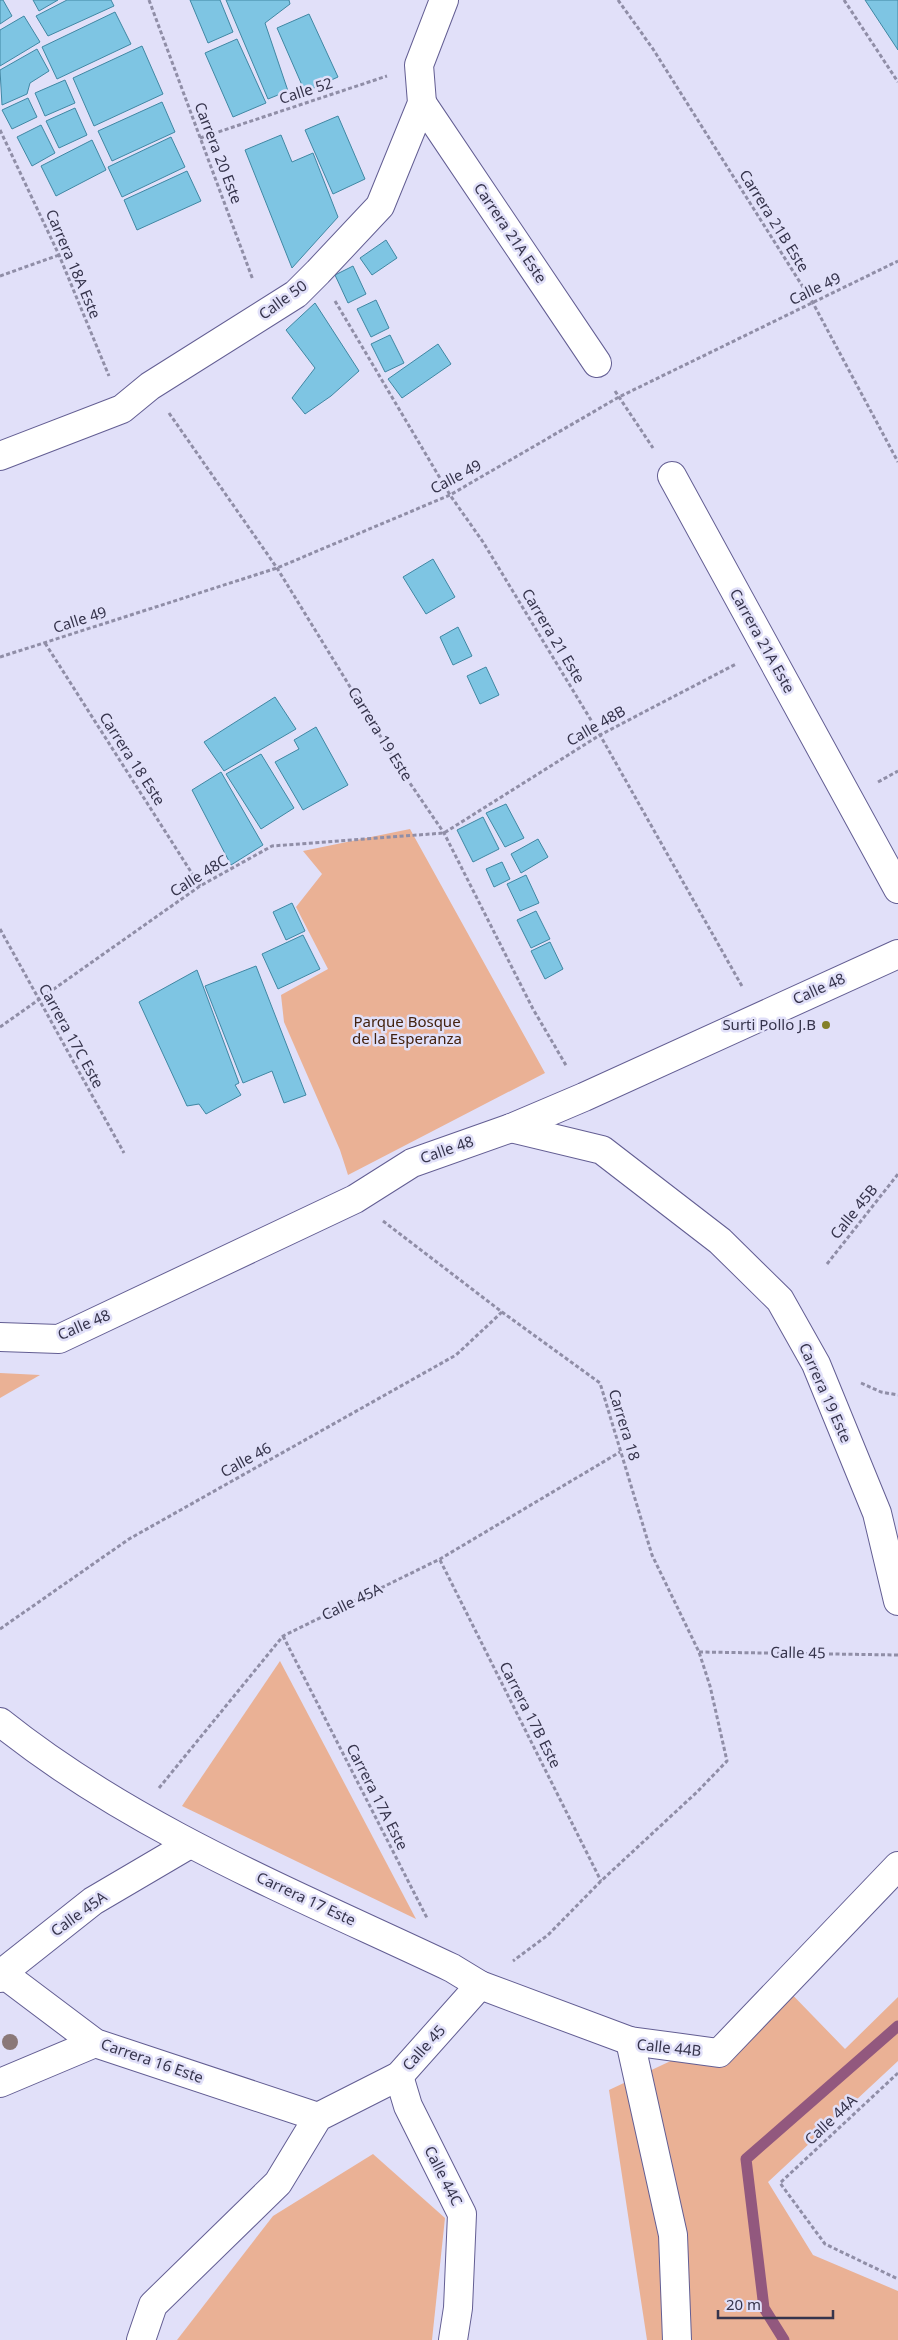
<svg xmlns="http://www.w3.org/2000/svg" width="898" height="2340" font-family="'Noto Sans',sans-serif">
	<rect width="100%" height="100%" fill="#e1e0f9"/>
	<g fill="#eab195">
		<polygon points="410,829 545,1073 348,1175 340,1150 284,1022 281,995 328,969 296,907 322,874 303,851"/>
		<polygon points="0,1373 40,1375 0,1398"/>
		<polygon points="280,1661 416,1919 182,1806"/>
		<polygon points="781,1983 845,2049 898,1997 898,2061 768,2182 813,2255 898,2291 898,2340 647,2340 609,2090 728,2034"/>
		<polygon points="373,2154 445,2218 432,2340 177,2340 273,2216"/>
	</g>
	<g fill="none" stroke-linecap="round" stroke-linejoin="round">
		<polyline stroke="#92587e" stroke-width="11" points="784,2340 764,2308 746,2159 898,2026"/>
	</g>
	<g fill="#7ec5e3" stroke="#4087a3">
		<polygon points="0,0 3,0 12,16 0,24"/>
		<polygon points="33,0 58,0 39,11"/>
		<polygon points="67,0 111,0 114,6 48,36 36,16"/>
		<polygon points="190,0 220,0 233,32 208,43"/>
		<polygon points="226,0 289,0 290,4 265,23 288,91 268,99"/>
		<polygon points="865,0 898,0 898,50"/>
		<polygon points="115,12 131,44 57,79 42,47"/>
		<polygon points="309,14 338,77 305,92 277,28"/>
		<polygon points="24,16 40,42 0,66 0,30"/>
		<polygon points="237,39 266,103 233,117 205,53"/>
		<polygon points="142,46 163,94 94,126 73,78"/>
		<polygon points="37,49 49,71 30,83 27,94 2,105 0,70"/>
		<polygon points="65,80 75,103 45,116 35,93"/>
		<polygon points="28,98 37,117 12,129 2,110"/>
		<polygon points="162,102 175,132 112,161 98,131"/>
		<polygon points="75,108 87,135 59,148 46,121"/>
		<polygon points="338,116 365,179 333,194 305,130"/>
		<polygon points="41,125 55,153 32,166 17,137"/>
		<polygon points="281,135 292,162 313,153 338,217 292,268 245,150"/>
		<polygon points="171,137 185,167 122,197 108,167"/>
		<polygon points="92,140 106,170 56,196 41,166"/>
		<polygon points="187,171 201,201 137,230 124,200"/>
		<polygon points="386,240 397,258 372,275 360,258"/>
		<polygon points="353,266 366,294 348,303 335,275"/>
		<polygon points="376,300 389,328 371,337 357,309"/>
		<polygon points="315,303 359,371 331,396 305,414 292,398 315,368 286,330"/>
		<polygon points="390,335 404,363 385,372 371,344"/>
		<polygon points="438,344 451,364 402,398 388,379"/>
		<polygon points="433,559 455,597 426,614 403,577"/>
		<polygon points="458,627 472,656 453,665 440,637"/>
		<polygon points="486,667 499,695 480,704 467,676"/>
		<polygon points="275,697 296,729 224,771 204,742"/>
		<polygon points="316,727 348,785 303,810 275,762 299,749 294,740"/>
		<polygon points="261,754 294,808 261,829 226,774"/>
		<polygon points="221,772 263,845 231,865 192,790"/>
		<polygon points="506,804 524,838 505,847 486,813"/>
		<polygon points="483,817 499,849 473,862 457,830"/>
		<polygon points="538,839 548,857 521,873 511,854"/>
		<polygon points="502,862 510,879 494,887 486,869"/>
		<polygon points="526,875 539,903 520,911 507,884"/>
		<polygon points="292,903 305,931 286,940 273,912"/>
		<polygon points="536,911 550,939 531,948 517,920"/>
		<polygon points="303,935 320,969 278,989 262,954"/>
		<polygon points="550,942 563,969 545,979 531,951"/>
		<polygon points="256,966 306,1095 284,1103 272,1071 243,1083 205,986"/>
		<polygon points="197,970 239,1083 235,1085 241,1095 206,1114 199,1104 187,1106 139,1002"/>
	</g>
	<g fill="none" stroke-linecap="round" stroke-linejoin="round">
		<defs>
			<g id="street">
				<polyline points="422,103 597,363"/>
				<polyline points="0,456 122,409 150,386 296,294 318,272 380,206 422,103 419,65 444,0"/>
				<polyline points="672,476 898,889"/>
				<polyline points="511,1128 602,1150 720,1241 780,1300 816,1364 877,1513 898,1601"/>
				<polyline points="0,1337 59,1339 355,1199 412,1163 511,1128 584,1097 898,954"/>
				<path d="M0,1722C135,1830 298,1895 452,1968L480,1985L630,2041L719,2053L898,1866"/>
				<polyline points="2,1973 95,2043 318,2117"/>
				<polyline points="0,1978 2,1973 93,1901 190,1844"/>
				<polyline points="630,2041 673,2235 677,2340"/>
				<polyline points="399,2076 408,2106 462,2214 458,2308 453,2340"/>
				<polyline points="0,2083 95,2043"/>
				<polyline points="141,2340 153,2305 278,2183 318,2117 399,2076 480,1985"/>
			</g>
		</defs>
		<use href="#street" stroke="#635e93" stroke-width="30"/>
		<g stroke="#908ea7" stroke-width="3" stroke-dasharray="4 2.5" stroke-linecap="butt">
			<polyline points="149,0 253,280"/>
			<polyline points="618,0 653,49 813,303 898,462"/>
			<polyline points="844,0 898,82"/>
			<polyline points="0,130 59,255 109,376"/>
			<polyline points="200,138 387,76"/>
			<polyline points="0,276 59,255"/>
			<polyline points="335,301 450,495 483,542 600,735 743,988"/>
			<polyline points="615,391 653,448"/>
			<polyline points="169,413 277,568 403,773 444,833 533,1009 567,1067"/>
			<polyline points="45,643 200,886"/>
			<polyline points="0,657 277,568 450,495 619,397 898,261"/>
			<polyline points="878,782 898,771"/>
			<polyline points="0,929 124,1153"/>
			<polyline points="0,1027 200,886 272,846 444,833 600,735 736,664"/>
			<polyline points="383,1221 502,1312 600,1383 652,1555 699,1652 710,1686 727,1761 697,1792 601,1881 548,1935 513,1961"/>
			<polyline points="827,1264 898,1174"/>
			<polyline points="861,1383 881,1392 898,1395"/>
			<polyline points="440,1560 601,1881"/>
			<polyline points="0,1629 129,1539 456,1355 502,1312"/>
			<polyline points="283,1636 427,1918"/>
			<polyline points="699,1652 898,1655"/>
			<polyline points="159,1788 283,1636 440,1559 620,1452"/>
			<polyline points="898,2073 780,2183 825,2244 898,2279"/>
		</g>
		<use href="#street" stroke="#fff" stroke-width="28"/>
	</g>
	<circle fill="#8a7878" cx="10" cy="2042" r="8"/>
	<circle fill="#838028" stroke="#e1e0f9" stroke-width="2" cx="826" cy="1025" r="5"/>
	<g text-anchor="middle" stroke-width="5" stroke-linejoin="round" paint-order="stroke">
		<g font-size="15" fill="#36344c" stroke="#e1e0f9">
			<text transform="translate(306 91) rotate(-18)" y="5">Calle 52</text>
			<text transform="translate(218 153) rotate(69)" y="5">Carrera 20 Este</text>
			<text transform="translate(774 221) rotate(58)" y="5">Carrera 21B Este</text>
			<text transform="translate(510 233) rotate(56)" y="5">Carrera 21A Este</text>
			<text transform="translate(73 264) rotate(67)" y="5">Carrera 18A Este</text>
			<text transform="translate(815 289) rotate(-26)" y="5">Calle 49</text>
			<text transform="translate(283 300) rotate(-36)" y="5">Calle 50</text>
			<text transform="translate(456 477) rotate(-28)" y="5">Calle 49</text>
			<text transform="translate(80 620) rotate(-18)" y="5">Calle 49</text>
			<text transform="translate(553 636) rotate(59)" y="5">Carrera 21 Este</text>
			<text transform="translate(762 641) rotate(61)" y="5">Carrera 21A Este</text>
			<text transform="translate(596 726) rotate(-30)" y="5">Calle 48B</text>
			<text transform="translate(380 734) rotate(58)" y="5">Carrera 19 Este</text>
			<text transform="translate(132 759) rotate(57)" y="5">Carrera 18 Este</text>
			<text transform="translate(199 876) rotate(-32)" y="5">Calle 48C</text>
			<text transform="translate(819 989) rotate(-24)" y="5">Calle 48</text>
			<text transform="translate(71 1036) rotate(61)" y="5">Carrera 17C Este</text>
			<text transform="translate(447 1150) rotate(-19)" y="5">Calle 48</text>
			<text transform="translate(854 1212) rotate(-51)" y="5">Calle 45B</text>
			<text transform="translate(84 1325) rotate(-23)" y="5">Calle 48</text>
			<text transform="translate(825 1393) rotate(66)" y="5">Carrera 19 Este</text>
			<text transform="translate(624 1425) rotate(73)" y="5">Carrera 18</text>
			<text transform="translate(246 1460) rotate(-29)" y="5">Calle 46</text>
			<text transform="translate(352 1602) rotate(-26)" y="5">Calle 45A</text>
			<text transform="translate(798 1653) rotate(1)" y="5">Calle 45</text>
			<text transform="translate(530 1715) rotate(63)" y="5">Carrera 17B Este</text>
			<text transform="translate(377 1797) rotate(63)" y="5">Carrera 17A Este</text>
			<text transform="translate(306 1899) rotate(25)" y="5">Carrera 17 Este</text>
			<text transform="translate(79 1914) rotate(-36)" y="5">Calle 45A</text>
			<text transform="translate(424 2048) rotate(-48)" y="5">Calle 45</text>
			<text transform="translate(669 2048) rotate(6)" y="5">Calle 44B</text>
			<text transform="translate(152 2061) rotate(19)" y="5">Carrera 16 Este</text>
			<text transform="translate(831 2120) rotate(-43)" y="5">Calle 44A</text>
			<text transform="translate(443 2176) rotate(63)" y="5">Calle 44C</text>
		</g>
		<g font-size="15" fill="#43220f" stroke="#e1e0f9">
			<text x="407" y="1027">Parque Bosque<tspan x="407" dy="17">de la Esperanza</tspan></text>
		</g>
		<g font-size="15" fill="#36344c" stroke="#e1e0f9" text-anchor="end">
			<text x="816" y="1030">Surti Pollo J.B</text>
		</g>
	</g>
	<path d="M718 2310v8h115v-8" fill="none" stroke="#36344c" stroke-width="2.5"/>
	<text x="726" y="2310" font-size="15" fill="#36344c" stroke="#e1e0f9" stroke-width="4" paint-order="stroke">20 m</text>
</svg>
